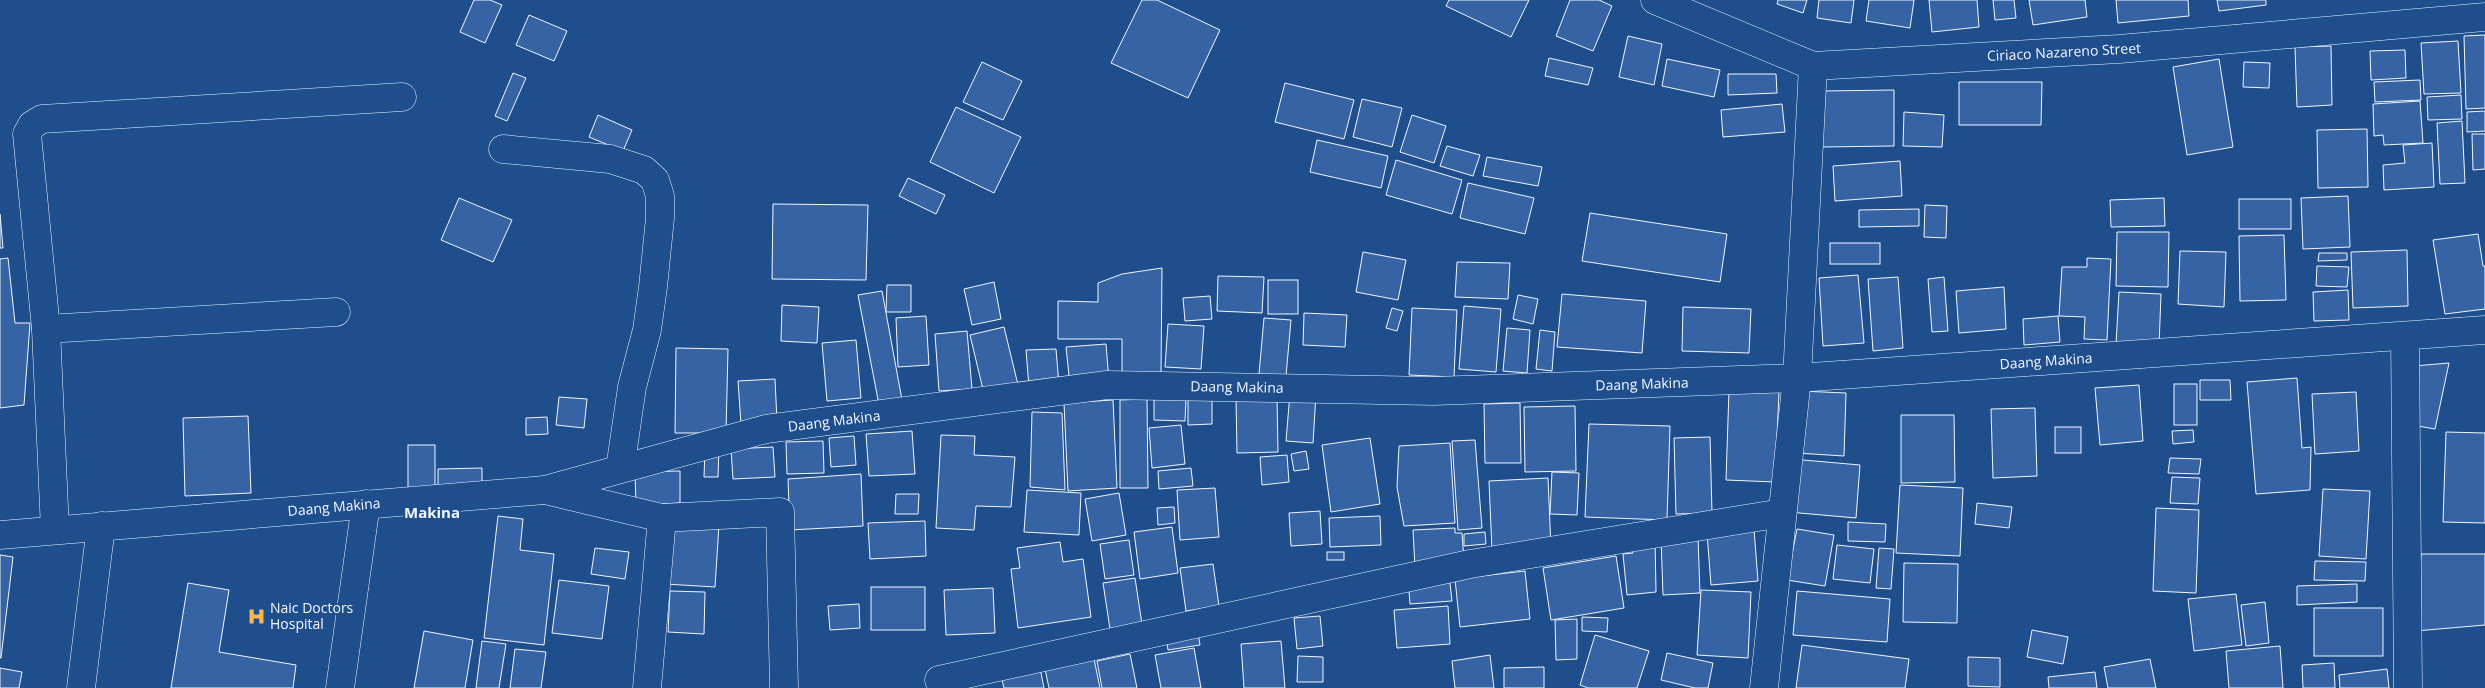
<svg xmlns="http://www.w3.org/2000/svg" width="2485" height="688" font-family="'Open Sans',sans-serif">
	<rect width="100%" height="100%" fill="#1f4e8c"/>
	<g fill="#3563a3" stroke="#f2f6ff">
		<polygon points="474,0 490,0 502,5 485,43 460,32"/>
		<polygon points="1142,0 1157,0 1220,30 1188,98 1111,63"/>
		<polygon points="1449,0 1529,0 1511,37 1446,6"/>
		<polygon points="1570,0 1599,0 1612,6 1593,51 1556,36"/>
		<polygon points="1778,0 1807,0 1803,13 1777,4"/>
		<polygon points="1819,0 1854,0 1851,23 1817,18"/>
		<polygon points="1869,0 1914,0 1910,28 1866,21"/>
		<polygon points="1929,0 1977,0 1979,27 1932,32"/>
		<polygon points="1993,0 2014,0 2016,18 1995,20"/>
		<polygon points="2029,0 2085,0 2087,17 2033,25"/>
		<polygon points="2116,0 2188,0 2189,16 2118,23"/>
		<polygon points="2217,0 2266,0 2266,5 2219,11"/>
		<polygon points="529,15 567,31 554,61 516,45"/>
		<polygon points="2485,35 2485,108 2466,109 2464,36"/>
		<polygon points="1628,36 1662,44 1654,85 1619,77"/>
		<polygon points="2458,41 2461,93 2424,94 2421,43"/>
		<polygon points="2331,46 2332,105 2297,107 2295,47"/>
		<polygon points="2405,50 2406,78 2371,80 2370,51"/>
		<polygon points="1549,58 1593,68 1588,85 1545,76"/>
		<polygon points="1667,59 1720,70 1714,97 1662,86"/>
		<polygon points="2219,59 2233,147 2187,155 2173,67"/>
		<polygon points="982,62 1022,81 1003,120 963,102"/>
		<polygon points="2244,62 2270,63 2269,88 2243,87"/>
		<polygon points="513,73 526,78 507,121 495,116"/>
		<polygon points="1728,74 1776,74 1777,93 1728,95"/>
		<polygon points="2420,80 2421,100 2375,102 2374,82"/>
		<polygon points="1959,82 2042,82 2041,125 1959,125"/>
		<polygon points="1285,83 1354,100 1344,139 1275,122"/>
		<polygon points="1894,90 1894,146 1822,147 1822,91"/>
		<polygon points="2461,95 2462,119 2428,120 2427,97"/>
		<polygon points="1362,99 1402,108 1392,147 1353,137"/>
		<polygon points="2420,101 2423,143 2384,145 2383,135 2374,136 2373,104"/>
		<polygon points="1782,104 1785,132 1723,137 1721,110"/>
		<polygon points="956,107 1021,137 994,193 930,162"/>
		<polygon points="2485,111 2485,131 2467,132 2467,112"/>
		<polygon points="1904,112 1944,115 1942,147 1903,146"/>
		<polygon points="598,115 632,130 623,151 589,137"/>
		<polygon points="1412,115 1446,126 1434,163 1400,152"/>
		<polygon points="2462,121 2465,183 2440,184 2437,123"/>
		<polygon points="2367,129 2368,187 2318,188 2317,130"/>
		<polygon points="2472,134 2485,134 2485,169 2473,170"/>
		<polygon points="1317,140 1388,156 1381,188 1310,172"/>
		<polygon points="2432,143 2434,187 2384,190 2383,165 2405,163 2403,145"/>
		<polygon points="1447,146 1480,155 1473,176 1440,166"/>
		<polygon points="1487,157 1542,167 1538,186 1483,176"/>
		<polygon points="1396,160 1462,180 1452,214 1386,195"/>
		<polygon points="1900,161 1902,196 1835,201 1833,166"/>
		<polygon points="908,178 945,195 936,214 899,196"/>
		<polygon points="1468,183 1534,198 1525,234 1460,218"/>
		<polygon points="2348,196 2350,247 2303,249 2301,198"/>
		<polygon points="459,198 512,220 493,262 441,240"/>
		<polygon points="2164,198 2165,226 2111,227 2110,200"/>
		<rect x="2239" y="199" width="52" height="30"/>
		<polygon points="773,204 868,205 866,280 772,279"/>
		<polygon points="1925,205 1947,206 1946,238 1924,237"/>
		<polygon points="1919,209 1919,226 1859,227 1859,210"/>
		<polygon points="1590,213 1727,234 1720,282 1582,261"/>
		<polygon points="0,214 3,248 0,248"/>
		<polygon points="2117,232 2169,232 2168,287 2116,286"/>
		<polygon points="2478,234 2483,266 2485,266 2485,309 2445,314 2433,240"/>
		<polygon points="2284,235 2286,300 2240,301 2239,236"/>
		<rect x="1830" y="243" width="50" height="21"/>
		<polygon points="2407,250 2408,306 2353,308 2351,252"/>
		<polygon points="2180,251 2226,252 2224,307 2178,304"/>
		<polygon points="1363,252 1406,260 1398,300 1356,292"/>
		<polygon points="2319,253 2347,253 2347,260 2318,261"/>
		<polygon points="8,258 15,323 30,323 24,405 0,408 0,259"/>
		<polygon points="2087,258 2111,259 2107,340 2084,339 2085,317 2059,316 2062,267 2087,267"/>
		<polygon points="1457,262 1510,263 1508,299 1455,297"/>
		<polygon points="2317,266 2349,267 2347,287 2316,286"/>
		<polygon points="1162,268 1161,373 1122,372 1122,339 1058,339 1058,301 1098,302 1098,283 1122,274"/>
		<polygon points="1858,275 1864,343 1823,346 1819,278"/>
		<polygon points="1218,276 1264,277 1262,313 1217,311"/>
		<polygon points="1898,277 1903,348 1873,351 1868,279"/>
		<polygon points="1944,277 1948,331 1932,332 1928,279"/>
		<rect x="1268" y="280" width="30" height="34"/>
		<polygon points="994,282 1001,319 972,325 964,289"/>
		<polygon points="887,285 911,285 911,312 886,312"/>
		<polygon points="2004,287 2006,329 1959,333 1956,291"/>
		<polygon points="2348,290 2349,320 2314,321 2313,292"/>
		<polygon points="882,291 902,400 879,405 858,295"/>
		<polygon points="2119,292 2161,294 2159,346 2116,344"/>
		<polygon points="1562,294 1646,301 1642,353 1557,347"/>
		<polygon points="1518,295 1538,299 1533,324 1513,319"/>
		<polygon points="1210,296 1212,319 1185,321 1183,298"/>
		<polygon points="782,305 819,307 817,343 781,341"/>
		<polygon points="1464,306 1501,309 1496,372 1459,369"/>
		<polygon points="1683,307 1751,309 1749,353 1682,351"/>
		<polygon points="1392,308 1403,311 1397,331 1386,328"/>
		<polygon points="1412,308 1457,310 1454,377 1409,375"/>
		<polygon points="1304,313 1347,315 1345,347 1303,345"/>
		<polygon points="926,316 929,365 898,367 896,318"/>
		<polygon points="2058,316 2060,342 2024,345 2023,319"/>
		<polygon points="1264,318 1291,320 1286,376 1259,374"/>
		<polygon points="1168,324 1204,326 1201,369 1165,367"/>
		<polygon points="1004,327 1019,389 985,398 970,335"/>
		<polygon points="1507,328 1530,330 1527,373 1503,371"/>
		<polygon points="1540,330 1555,332 1552,371 1536,369"/>
		<polygon points="967,331 972,389 939,391 935,334"/>
		<polygon points="856,340 861,398 827,401 822,343"/>
		<polygon points="1106,344 1109,381 1070,385 1066,347"/>
		<polygon points="676,348 728,349 726,433 675,433"/>
		<polygon points="1056,349 1059,385 1029,387 1026,350"/>
		<polygon points="2449,363 2435,429 2412,425 2414,366"/>
		<polygon points="2297,378 2302,448 2311,447 2310,490 2256,494 2247,382"/>
		<polygon points="775,379 777,421 741,424 738,381"/>
		<polygon points="2200,380 2230,380 2231,400 2200,400"/>
		<rect x="2174" y="384" width="23" height="41"/>
		<polygon points="2139,385 2143,441 2100,445 2095,388"/>
		<polygon points="1729,390 1779,392 1775,482 1726,480"/>
		<polygon points="1800,391 1846,393 1844,456 1797,453"/>
		<polygon points="2356,392 2359,451 2315,454 2312,394"/>
		<polygon points="1290,393 1316,394 1313,443 1286,441"/>
		<polygon points="559,397 587,399 584,428 556,425"/>
		<polygon points="1212,397 1212,424 1188,425 1188,398"/>
		<polygon points="1154,398 1186,399 1185,421 1154,420"/>
		<polygon points="1236,398 1277,398 1278,452 1237,453"/>
		<polygon points="1147,399 1148,488 1120,488 1120,400"/>
		<polygon points="1113,400 1117,488 1068,491 1064,403"/>
		<polygon points="1520,403 1521,463 1485,463 1484,404"/>
		<polygon points="1575,406 1576,471 1525,472 1524,407"/>
		<polygon points="2035,408 2037,476 1993,478 1991,409"/>
		<polygon points="1032,412 1062,413 1065,490 1030,487"/>
		<polygon points="1901,415 1954,415 1955,482 1901,483"/>
		<polygon points="248,416 251,493 185,496 183,418"/>
		<polygon points="547,417 548,434 526,435 526,418"/>
		<polygon points="1589,424 1670,426 1667,520 1585,517"/>
		<polygon points="1181,425 1185,464 1152,468 1149,428"/>
		<rect x="2055" y="427" width="26" height="26"/>
		<polygon points="2193,430 2194,442 2173,444 2172,431"/>
		<polygon points="912,431 915,474 869,476 866,434"/>
		<polygon points="2446,432 2485,433 2485,523 2443,522"/>
		<polygon points="941,435 975,436 974,455 1015,457 1011,507 976,506 974,530 936,528"/>
		<polygon points="854,436 856,465 831,467 829,438"/>
		<polygon points="1710,437 1712,513 1676,514 1674,438"/>
		<polygon points="1370,438 1380,504 1331,512 1322,445"/>
		<polygon points="1475,440 1482,528 1458,530 1452,441"/>
		<polygon points="823,441 824,473 787,474 786,442"/>
		<polygon points="1450,443 1455,523 1404,526 1397,487 1399,446"/>
		<rect x="408" y="445" width="27" height="43"/>
		<polygon points="773,447 775,477 733,479 731,449"/>
		<polygon points="705,449 719,449 718,477 704,477"/>
		<polygon points="1306,451 1309,469 1294,471 1291,454"/>
		<polygon points="1287,455 1289,482 1262,485 1260,457"/>
		<polygon points="2170,458 2201,459 2199,474 2168,473"/>
		<polygon points="1792,459 1860,465 1856,518 1788,512"/>
		<polygon points="482,468 482,493 438,494 438,469"/>
		<polygon points="1191,468 1193,486 1159,489 1158,471"/>
		<polygon points="680,471 680,503 636,505 635,472"/>
		<polygon points="1552,472 1579,473 1577,515 1550,514"/>
		<polygon points="861,474 863,526 790,530 788,479"/>
		<polygon points="2172,477 2200,478 2198,504 2170,503"/>
		<polygon points="1548,478 1551,549 1492,551 1489,481"/>
		<polygon points="1900,485 1963,488 1960,556 1896,553"/>
		<polygon points="1215,488 1219,537 1180,540 1177,490"/>
		<polygon points="2323,489 2370,491 2366,559 2319,556"/>
		<polygon points="1027,490 1081,493 1079,535 1024,532"/>
		<polygon points="1119,493 1126,535 1092,541 1085,499"/>
		<polygon points="896,494 919,494 918,514 895,514"/>
		<polygon points="1977,503 2012,507 2009,528 1975,524"/>
		<polygon points="1174,507 1175,523 1158,525 1157,508"/>
		<polygon points="2156,508 2199,510 2196,593 2153,591"/>
		<polygon points="1320,511 1322,544 1291,546 1289,513"/>
		<polygon points="498,516 523,519 520,550 554,554 544,645 484,638"/>
		<polygon points="1380,516 1381,545 1330,547 1329,518"/>
		<polygon points="925,521 926,556 870,559 868,523"/>
		<polygon points="669,522 719,525 715,587 665,584"/>
		<polygon points="1848,522 1886,524 1885,542 1848,541"/>
		<polygon points="1172,527 1178,573 1140,579 1134,532"/>
		<polygon points="1455,528 1455,533 1462,533 1464,560 1415,568 1413,530"/>
		<polygon points="1754,529 1758,581 1711,585 1707,533"/>
		<polygon points="1797,529 1834,535 1825,586 1787,580"/>
		<polygon points="1485,532 1486,544 1464,546 1464,534"/>
		<polygon points="1655,537 1656,592 1627,595 1623,554 1633,553 1632,540"/>
		<polygon points="1698,537 1700,593 1663,595 1661,538"/>
		<polygon points="1129,540 1134,575 1105,579 1100,544"/>
		<polygon points="1060,542 1063,562 1083,559 1091,617 1018,628 1011,569 1020,568 1017,548"/>
		<polygon points="1837,545 1874,549 1870,583 1833,579"/>
		<polygon points="595,548 629,552 625,579 591,574"/>
		<polygon points="1879,548 1894,549 1891,589 1876,588"/>
		<rect x="1327" y="552" width="17" height="8"/>
		<polygon points="2421,554 2485,554 2485,625 2415,631"/>
		<polygon points="0,555 13,557 1,658 0,658"/>
		<polygon points="1616,556 1624,608 1551,620 1543,568"/>
		<polygon points="2315,561 2366,562 2365,581 2314,580"/>
		<polygon points="1904,563 1958,564 1957,623 1903,622"/>
		<polygon points="1213,564 1219,606 1186,611 1180,568"/>
		<polygon points="1525,571 1530,619 1460,627 1455,579"/>
		<polygon points="1449,574 1452,601 1410,604 1408,578"/>
		<polygon points="1135,578 1142,624 1110,629 1103,583"/>
		<polygon points="559,580 609,586 602,639 552,633"/>
		<polygon points="188,583 229,590 219,652 296,665 293,688 171,688"/>
		<polygon points="2357,584 2357,602 2297,605 2297,586"/>
		<rect x="871" y="587" width="54" height="43"/>
		<polygon points="993,588 995,633 946,635 944,590"/>
		<polygon points="1701,590 1751,592 1748,658 1697,655"/>
		<polygon points="670,591 705,592 704,634 668,632"/>
		<polygon points="1797,591 1890,599 1887,642 1793,635"/>
		<polygon points="2236,594 2242,645 2194,651 2188,599"/>
		<polygon points="2265,602 2269,643 2246,646 2241,605"/>
		<polygon points="859,604 860,628 830,630 828,606"/>
		<polygon points="1448,606 1450,644 1397,648 1394,610"/>
		<rect x="2314" y="608" width="69" height="48"/>
		<polygon points="1320,616 1323,646 1297,649 1294,618"/>
		<polygon points="1582,617 1608,618 1607,632 1582,631"/>
		<polygon points="1577,619 1577,659 1556,660 1555,620"/>
		<polygon points="1197,626 1200,645 1168,650 1165,631"/>
		<polygon points="2032,630 2068,637 2063,664 2027,657"/>
		<polygon points="424,631 473,640 465,688 414,688"/>
		<polygon points="1595,635 1649,651 1637,688 1588,688 1580,685"/>
		<polygon points="482,641 506,644 499,688 476,688"/>
		<polygon points="1281,641 1285,688 1244,688 1241,644"/>
		<polygon points="1802,645 1909,659 1905,688 1796,688"/>
		<polygon points="2280,646 2283,688 2229,688 2226,651"/>
		<polygon points="1194,648 1201,688 1161,688 1155,655"/>
		<polygon points="515,649 546,652 541,688 510,688"/>
		<polygon points="1667,653 1713,663 1708,688 1695,688 1661,680"/>
		<polygon points="1093,654 1100,688 1049,688 1044,664"/>
		<polygon points="1130,654 1137,688 1102,688 1097,661"/>
		<polygon points="1490,655 1494,688 1455,688 1452,661"/>
		<polygon points="1298,656 1323,657 1323,682 1297,682"/>
		<polygon points="1968,657 2000,658 2000,687 1968,686"/>
		<polygon points="2150,659 2156,688 2108,688 2104,667"/>
		<polygon points="1039,663 1044,688 1004,688 1000,672"/>
		<polygon points="2334,663 2335,688 2303,688 2302,665"/>
		<polygon points="1544,667 1544,688 1504,688 1504,668"/>
		<polygon points="0,668 22,672 19,688 0,688"/>
		<polygon points="2387,669 2389,688 2340,688 2339,675"/>
		<polygon points="2095,672 2097,688 2049,688 2048,677"/>
	</g>
	<g fill="none" stroke-linecap="round" stroke-linejoin="round">
		<defs>
			<g id="street">
				<polyline points="503,149 610,159 644,170 655,180 660,196 660,218 653,287 647,330 632,387 620,469"/>
				<polyline points="46,329 336,312"/>
				<polyline points="2405,336 2408,688"/>
				<polyline points="545,490 662,518 780,512 784,688"/>
				<polyline points="55,530 46,329 27,134 32,125 42,119 402,97"/>
				<polyline points="939,680 1470,564 1782,513"/>
				<polyline points="81,688 101,526"/>
				<polyline points="340,688 366,504"/>
				<polyline points="647,688 662,518"/>
				<polyline points="1764,688 1797,378 1813,66"/>
			</g>
			<g id="secondary">
				<polyline points="1655,0 1813,66 2119,49 2485,17"/>
				<polyline points="0,535 545,490 766,429 1107,385 1434,391 1797,378 2485,330"/>
			</g>
		</defs>
		<use href="#street" stroke="#f2f6ff" stroke-width="29"/>
		<use href="#secondary" stroke="#f2f6ff" stroke-width="29"/>
		<use href="#street" stroke="#1f4e8c" stroke-width="28"/>
		<use href="#secondary" stroke="#1f4e8c" stroke-width="28"/>
	</g>
	<defs>
		<symbol id="hospital-bare" viewBox="-9 -9 18 18"><path d="M-5-5h3v3.5h4V-5h3V5h-3V1.5h-4V5h-3Z" fill="#ffb74d" stroke="#1f4e8c" stroke-width="2.5" paint-order="stroke"/></symbol>
	</defs>
	<g fill-rule="evenodd">
		<use href="#hospital-bare" x="244" y="604" width="25" height="25"/>
	</g>
	<g text-anchor="middle" stroke-width="4" stroke-linejoin="round" paint-order="stroke">
		<g font-size="14" fill="#f2f6ff" stroke="#1f4e8c">
			<text transform="translate(2064 52) rotate(-3)" y="5">Ciriaco Nazareno Street</text>
			<text transform="translate(2046 361) rotate(-4)" y="5">Daang Makina</text>
			<text transform="translate(1642 384) rotate(-2)" y="5">Daang Makina</text>
			<text transform="translate(1237 387) rotate(1)" y="5">Daang Makina</text>
			<text transform="translate(834 421) rotate(-7)" y="5">Daang Makina</text>
			<text transform="translate(334 507) rotate(-5)" y="5">Daang Makina</text>
		</g>
		<g font-size="14" fill="#f2f6ff" stroke="#1f4e8c" text-anchor="start">
			<text x="270" y="613">Naic Doctors<tspan x="270" dy="16">Hospital</tspan></text>
		</g>
		<g font-size="15" font-weight="bold" fill="#f2f6ff" stroke="#1f4e8c">
			<text x="432" y="518">Makina</text>
		</g>
	</g>
</svg>
